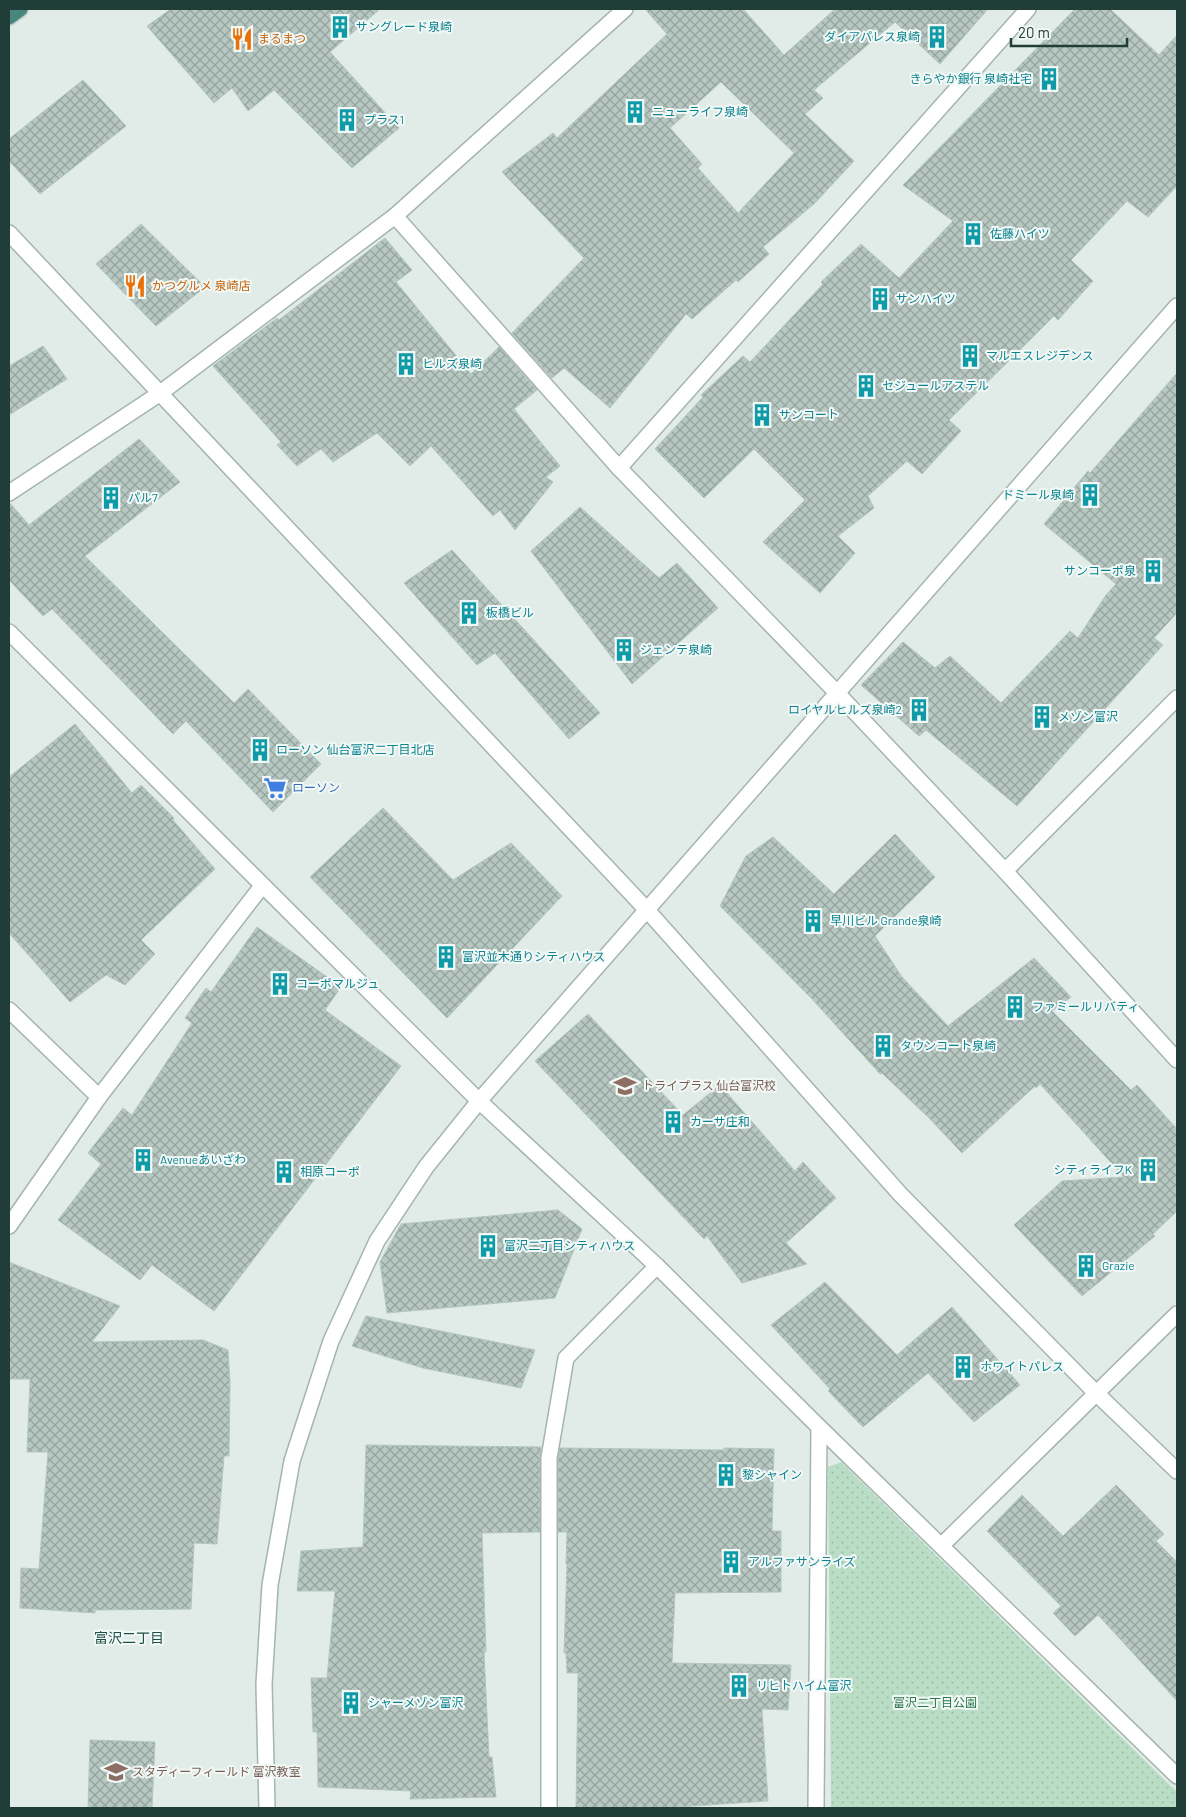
<svg xmlns="http://www.w3.org/2000/svg" width="1186" height="1817" font-family="Barlow,'Noto Sans JP',sans-serif">
	<defs>
		<pattern id="park-dots" width="8" height="8" patternUnits="userSpaceOnUse" patternTransform="scale(1.25)"><rect width="8" height="8" fill="#badec5"/><path d="M2 2h.1M6 6h.1" fill="none" stroke="#a0bfaa" stroke-width="1.8" stroke-linecap="round"/></pattern>
		<pattern id="building-cross-hatch" width="8" height="8" patternUnits="userSpaceOnUse" patternTransform="scale(1.25)"><rect width="8" height="8" fill="#b7c7c1"/><path d="M0 0l8 8M0 8l8-8" fill="none" stroke="#94a39e"/></pattern>
	</defs>
	<rect width="100%" height="100%" fill="#e1ece8"/>
	<polygon fill="url(#park-dots)" points="841,1462 1177,1792 1177,1808 831,1808 828,1467"/>
	<g fill="url(#building-cross-hatch)" stroke="#b4c6bf" fill-rule="evenodd">
		<polygon points="171,9 380,9 330,52 399,128 352,168 274,90 248,111 232,88 214,103 147,26"/>
		<path d="M645,9H743L784,55L835,9H988L940,64L895,22L814,90L823,98L805,114L854,161L815,203L763,247L769,254L738,282L736,280L692,319L686,314L610,408L564,368L552,378L512,333L584,258L502,172L553,133L557,138L667,34ZM721,82L794,153L738,213L698,168L702,164L670,128Z"/>
		<polygon points="1075,9 1110,9 1159,55 1177,35 1177,186 1148,217 1127,201 1071,260 1093,281 1058,320 1054,316 949,420 961,431 922,474 907,461 868,496 874,508 838,536 855,553 820,593 763,542 805,500 754,449 704,498 655,449 703,397 701,395 743,356 750,362 823,284 821,282 861,244 899,278 953,221 903,185"/>
		<polygon points="83,80 126,126 40,194 9,161 9,139"/>
		<polygon points="141,224 205,287 156,326 96,264"/>
		<polygon points="385,238 412,270 396,282 471,374 499,347 537,390 514,409 560,466 546,477 553,482 515,530 500,510 493,516 431,446 410,466 377,433 333,462 321,449 297,466 277,445 281,442 213,366 277,318 279,320"/>
		<polygon points="43,346 67,379 9,415 9,366"/>
		<polygon points="1177,373 1177,613 1154,638 1163,645 1017,806 926,730 919,736 861,685 903,642 935,668 950,656 1001,703 1070,631 1078,638 1106,595 1116,584 1044,524 1088,471 1090,473"/>
		<polygon points="139,439 180,482 85,556 234,703 248,689 321,764 273,812 186,721 173,734 52,609 43,616 9,580 9,502 29,525"/>
		<polygon points="580,507 659,578 677,563 718,608 632,684 531,551"/>
		<polygon points="452,550 600,713 569,739 495,653 477,665 404,583"/>
		<polygon points="75,724 132,793 141,785 174,818 173,820 215,869 141,940 155,954 125,985 106,975 70,1002 9,933 9,777"/>
		<polygon points="383,808 453,880 511,843 562,896 447,1018 310,877"/>
		<polygon points="895,834 935,877 875,936 902,977 948,1026 1034,958 1071,997 1052,1011 1131,1090 1137,1085 1177,1129 1177,1211 1153,1234 1155,1236 1082,1296 1014,1225 1062,1181 1124,1177 1040,1084 1036,1088 1035,1086 962,1153 930,1119 882,1073 880,1074 812,999 720,906 746,856 773,837 834,894"/>
		<polygon points="257,927 341,987 325,1010 401,1066 214,1311 152,1265 140,1280 58,1220 101,1164 88,1153 123,1108 132,1115 192,1023 185,1018 206,988 211,992"/>
		<polygon points="588,1014 683,1115 720,1085 795,1171 803,1162 836,1198 786,1243 807,1264 742,1283 707,1236 704,1239 535,1061"/>
		<polygon points="558,1210 582,1229 555,1298 387,1313 380,1262 401,1224"/>
		<polygon points="9,1262 120,1306 92,1342 203,1340 228,1350 230,1383 229,1456 224,1456 217,1544 194,1543 191,1609 95,1610 95,1613 20,1608 21,1568 39,1569 48,1452 27,1452 30,1379 9,1379"/>
		<polygon points="825,1282 897,1355 952,1307 1020,1385 974,1422 928,1373 863,1427 828,1391 830,1389 771,1325"/>
		<polygon points="366,1316 535,1350 521,1388 423,1368 352,1346"/>
		<polygon points="366,1445 541,1447 540,1458 540,1532 482,1533 486,1652 484,1652 489,1757 492,1757 496,1797 410,1799 411,1791 318,1787 317,1732 313,1732 311,1678 327,1678 335,1591 297,1591 301,1551 363,1547"/>
		<polygon points="560,1448 724,1450 724,1448 774,1449 772,1531 781,1531 781,1592 675,1593 672,1663 791,1665 788,1710 762,1709 768,1801 664,1808 576,1808 578,1673 567,1673 566,1653 564,1653 567,1564 566,1564 567,1532 558,1532 558,1459"/>
		<polygon points="1116,1485 1164,1534 1156,1541 1177,1562 1177,1701 1098,1615 1075,1636 1053,1613 1061,1606 987,1531 1022,1495 1063,1536"/>
		<polygon points="90,1740 155,1742 152,1808 88,1808"/>
	</g>
	<g fill="none" stroke-linecap="round" stroke-linejoin="round">
		<defs>
			<g id="minor">
				<polyline points="395,216 619,468 838,694 1005,871 1177,1060"/>
				<polyline points="619,468 1028,9"/>
				<polyline points="9,493 159,394 395,216 625,9"/>
				<polyline points="9,632 479,1101 657,1266 819,1427 1177,1776"/>
				<polyline points="1005,871 1177,698"/>
				<polyline points="9,1010 99,1097"/>
				<polyline points="9,1226 99,1097 262,886"/>
				<polyline points="942,1545 1177,1314"/>
				<polyline points="549,1808 549,1458 566,1358 657,1266"/>
				<polyline points="816,1808 819,1427"/>
			</g>
			<g id="tertiary">
				<polyline points="9,233 647,910 900,1194 1095,1392 1177,1471"/>
				<polyline points="267,1808 264,1684 270,1585 292,1461 331,1341 377,1241 426,1167 479,1101 1177,306"/>
			</g>
			<polyline id="trunk" points="9,17 20,9"/>
		</defs>
		<use href="#minor" stroke="#a4b4af" stroke-width="18"/>
		<use href="#tertiary" stroke="#a4b4af" stroke-width="18"/>
		<use href="#trunk" stroke="#c1c9c7" stroke-width="18"/>
		<use href="#minor" stroke="#fff" stroke-width="15"/>
		<use href="#tertiary" stroke="#fff" stroke-width="15"/>
		<use href="#trunk" stroke="#49867b" stroke-width="15"/>
	</g>
	<defs>
		<symbol id="building-bare" viewBox="-9 -9 18 18"><path d="M-4-6H4V6H1V3H-1V6H-4ZM-2.5-4.3h1.7v1.8h-1.7ZM.8-4.3h1.7v1.8H.8ZM-2.5-1h1.7V.8h-1.7ZM.8-1h1.7V.8H.8Z" fill="#0f9aa8" stroke="#f2f8f6" stroke-width="2.5" paint-order="stroke"/></symbol>
		<symbol id="restaurant-bare" viewBox="-9 -9 18 18"><path d="M-5-6h1v4h1v-4h1v4h1v-4h1v5L-1.5 .5V6h-2V.5L-5-1ZM5-6V6H3V1.5H1.5Q1.5-4 5-6Z" fill="#e8710a" stroke="#f2f8f6" stroke-width="2.5" paint-order="stroke"/></symbol>
		<symbol id="supermarket-bare" viewBox="-9 -9 18 18"><path d="M-6-5.5h2.5l.6 2H6L4.5 2H-2.5L-4.4-4H-6ZM-1.5 3.2a1.3 1.3 0 1 0 .1 0ZM3 3.2a1.3 1.3 0 1 0 .1 0Z" fill="#3f7fe0" stroke="#f2f8f6" stroke-width="2.5" paint-order="stroke"/></symbol>
		<symbol id="school-bare" viewBox="-9 -9 18 18"><path d="M0-5L7-2L0 1L-7-2ZM-4 1L0 2.5L4 1V4Q0 6-4 4Z" fill="#8d6e63" stroke="#f2f8f6" stroke-width="2.5" paint-order="stroke"/></symbol>
	</defs>
	<g fill-rule="evenodd">
		<use href="#building-bare" x="324" y="11" width="32" height="32"/>
		<use href="#building-bare" x="921" y="21" width="32" height="32"/>
		<use href="#restaurant-bare" x="226" y="23" width="32" height="32"/>
		<use href="#building-bare" x="1033" y="63" width="32" height="32"/>
		<use href="#building-bare" x="619" y="96" width="32" height="32"/>
		<use href="#building-bare" x="331" y="104" width="32" height="32"/>
		<use href="#building-bare" x="957" y="218" width="32" height="32"/>
		<use href="#restaurant-bare" x="119" y="270" width="32" height="32"/>
		<use href="#building-bare" x="864" y="283" width="32" height="32"/>
		<use href="#building-bare" x="954" y="340" width="32" height="32"/>
		<use href="#building-bare" x="390" y="348" width="32" height="32"/>
		<use href="#building-bare" x="850" y="370" width="32" height="32"/>
		<use href="#building-bare" x="746" y="399" width="32" height="32"/>
		<use href="#building-bare" x="1074" y="479" width="32" height="32"/>
		<use href="#building-bare" x="95" y="482" width="32" height="32"/>
		<use href="#building-bare" x="1137" y="555" width="32" height="32"/>
		<use href="#building-bare" x="453" y="597" width="32" height="32"/>
		<use href="#building-bare" x="608" y="634" width="32" height="32"/>
		<use href="#building-bare" x="903" y="694" width="32" height="32"/>
		<use href="#building-bare" x="1026" y="701" width="32" height="32"/>
		<use href="#building-bare" x="244" y="734" width="32" height="32"/>
		<use href="#supermarket-bare" x="259" y="772" width="32" height="32"/>
		<use href="#building-bare" x="797" y="905" width="32" height="32"/>
		<use href="#building-bare" x="430" y="941" width="32" height="32"/>
		<use href="#building-bare" x="264" y="968" width="32" height="32"/>
		<use href="#building-bare" x="999" y="991" width="32" height="32"/>
		<use href="#building-bare" x="867" y="1030" width="32" height="32"/>
		<use href="#school-bare" x="609" y="1070" width="32" height="32"/>
		<use href="#building-bare" x="657" y="1106" width="32" height="32"/>
		<use href="#building-bare" x="127" y="1144" width="32" height="32"/>
		<use href="#building-bare" x="1132" y="1154" width="32" height="32"/>
		<use href="#building-bare" x="268" y="1156" width="32" height="32"/>
		<use href="#building-bare" x="472" y="1230" width="32" height="32"/>
		<use href="#building-bare" x="1070" y="1250" width="32" height="32"/>
		<use href="#building-bare" x="947" y="1351" width="32" height="32"/>
		<use href="#building-bare" x="710" y="1459" width="32" height="32"/>
		<use href="#building-bare" x="715" y="1546" width="32" height="32"/>
		<use href="#building-bare" x="723" y="1670" width="32" height="32"/>
		<use href="#building-bare" x="335" y="1687" width="32" height="32"/>
		<use href="#school-bare" x="100" y="1756" width="32" height="32"/>
	</g>
	<g text-anchor="middle" stroke-width="4" stroke-linejoin="round" paint-order="stroke">
		<g font-size="12" fill="#0d838f" stroke="#f2f8f6" text-anchor="start">
			<text x="356" y="31">サングレード泉崎</text>
			<text x="920" y="41" text-anchor="end">ダイアパレス泉崎</text>
			<text x="1032" y="83" text-anchor="end">きらやか銀行 泉崎社宅</text>
			<text x="652" y="116">ニューライフ泉崎</text>
			<text x="364" y="124">プラス1</text>
			<text x="990" y="238">佐藤ハイツ</text>
			<text x="896" y="303">サンハイツ</text>
			<text x="986" y="360">マルエスレジデンス</text>
			<text x="422" y="368">ヒルズ泉崎</text>
			<text x="882" y="390">セジュールアステル</text>
			<text x="779" y="419">サンコート</text>
			<text x="1074" y="499" text-anchor="end">ドミール泉崎</text>
			<text x="128" y="502">パル7</text>
			<text x="1136" y="575" text-anchor="end">サンコーポ泉</text>
			<text x="486" y="617">板橋ビル</text>
			<text x="640" y="654">ジェンテ泉崎</text>
			<text x="902" y="714" text-anchor="end">ロイヤルヒルズ泉崎2</text>
			<text x="1058" y="721">メゾン富沢</text>
			<text x="276" y="754">ローソン 仙台富沢二丁目北店</text>
			<text x="830" y="925">早川ビル Grande泉崎</text>
			<text x="462" y="961">富沢並木通りシティハウス</text>
			<text x="296" y="988">コーポマルジュ</text>
			<text x="1032" y="1011">ファミールリバティ</text>
			<text x="900" y="1050">タウンコート泉崎</text>
			<text x="690" y="1126">カーサ庄和</text>
			<text x="160" y="1164">Avenueあいざわ</text>
			<text x="1132" y="1174" text-anchor="end">シティライフK</text>
			<text x="300" y="1176">相原コーポ</text>
			<text x="504" y="1250">富沢二丁目シティハウス</text>
			<text x="1102" y="1270">Grazie</text>
			<text x="980" y="1371">ホワイトパレス</text>
			<text x="742" y="1479">黎シャイン</text>
			<text x="748" y="1566">アルファサンライズ</text>
			<text x="756" y="1690">リヒトハイム富沢</text>
			<text x="368" y="1707">シャーメゾン富沢</text>
		</g>
		<g font-size="12" fill="#c56008" stroke="#f2f8f6" text-anchor="start">
			<text x="258" y="43">まるまつ</text>
			<text x="152" y="290">かつグルメ 泉崎店</text>
		</g>
		<g font-size="12" fill="#366cbe" stroke="#f2f8f6" text-anchor="start">
			<text x="292" y="792">ローソン</text>
		</g>
		<g font-size="12" fill="#785e54" stroke="#f2f8f6" text-anchor="start">
			<text x="642" y="1090">トライプラス 仙台富沢校</text>
			<text x="132" y="1776">スタディーフィールド 富沢教室</text>
		</g>
		<g font-size="12" fill="#2b754b" stroke="#f2f8f6">
			<text x="935" y="1707">富沢二丁目公園</text>
		</g>
		<g font-size="14" fill="#1d5046" stroke="#f2f8f6">
			<text x="129" y="1643">富沢二丁目</text>
		</g>
	</g>
	<rect width="1186" height="1817" fill="none" stroke="#213d37" stroke-width="20"/>
	<path d="M1011 38v8h116v-8" fill="none" stroke="#213d37" stroke-width="2.5"/>
	<text x="1018" y="38" font-size="15" fill="#213d37" stroke="#f2f8f6" stroke-width="4" paint-order="stroke">20 m</text>
</svg>
